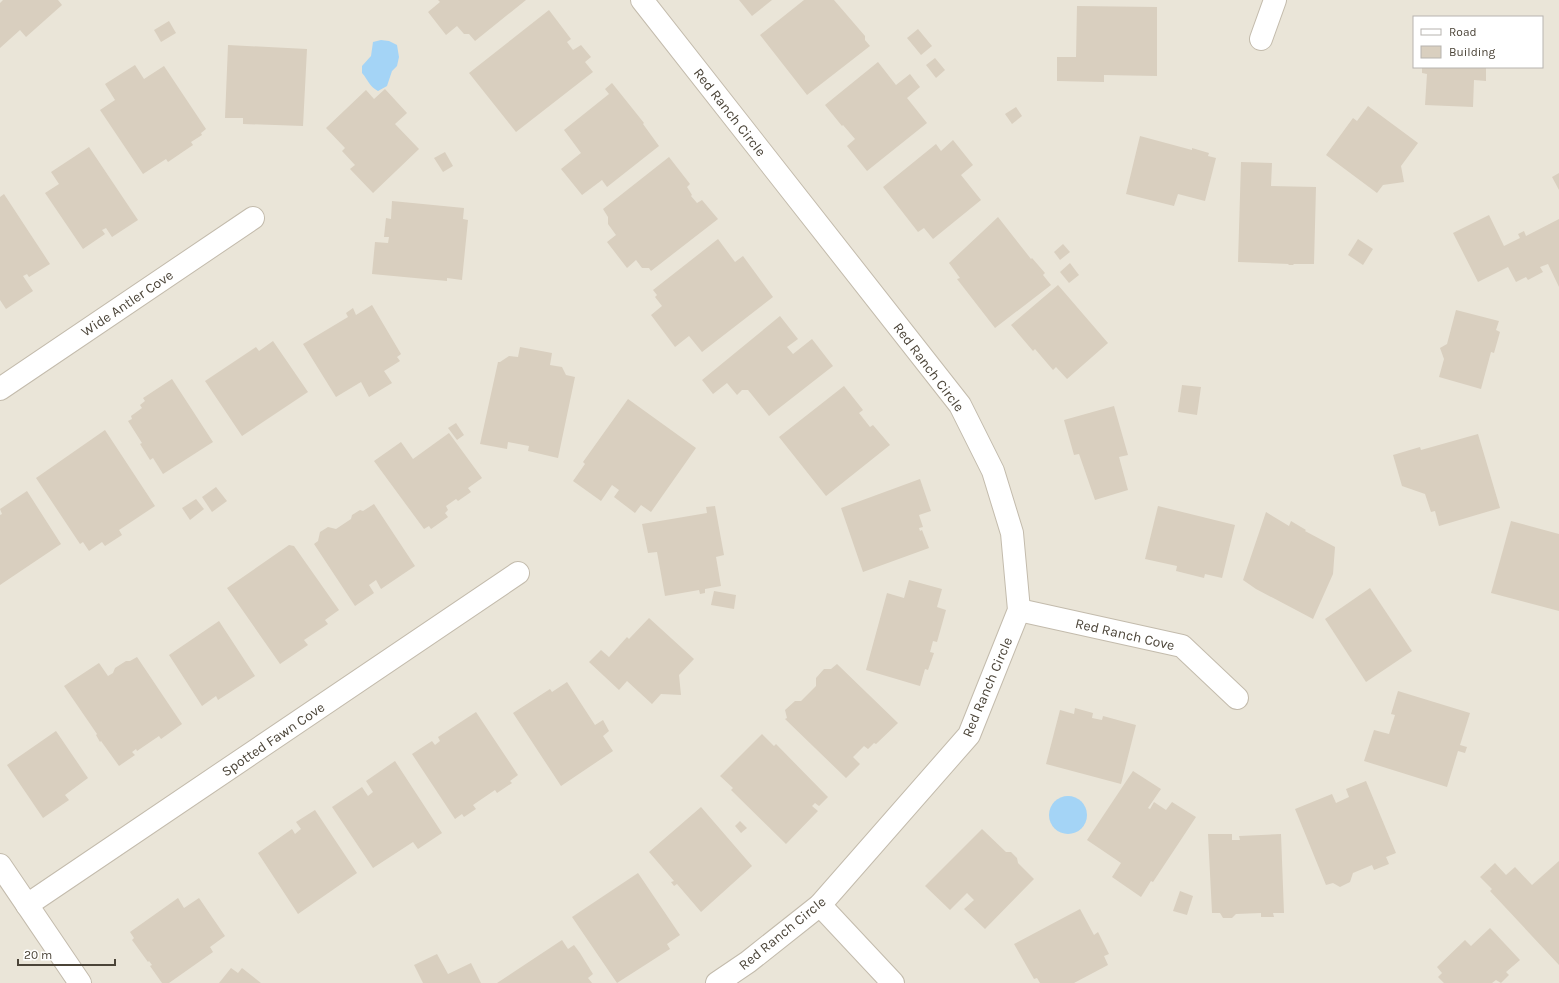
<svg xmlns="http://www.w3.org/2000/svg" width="1559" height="983" font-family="Karla,sans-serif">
	<rect width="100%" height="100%" fill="#f6f3eb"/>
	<path fill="#eae5d8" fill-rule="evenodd" d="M0,0H1559V983H0ZM1414,17H1542V67H1414Z"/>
	<g fill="#a4d4f6">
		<path d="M381,40L389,41L397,45L399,57L397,66L392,71L387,86L378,91C370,87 368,80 362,73V66L371,56L373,42Z"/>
		<circle cx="1068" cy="815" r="19"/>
	</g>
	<g fill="#d9cfbf">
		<polygon points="3,0 58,0 62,5 26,37 20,30 0,48 0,3"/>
		<polygon points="438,0 526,0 475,41 469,34 464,34 457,26 446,35 428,12 440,2"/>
		<polygon points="739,0 772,0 752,16"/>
		<polygon points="804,0 834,0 865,36 865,40 870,46 807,95 760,35"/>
		<polygon points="1077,6 1157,7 1157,76 1104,75 1104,82 1057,81 1057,57 1076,57"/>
		<polygon points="549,10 571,39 567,42 573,50 581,45 591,57 585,62 593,72 516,132 469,73"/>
		<polygon points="169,21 176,33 161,42 154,30"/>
		<polygon points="918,29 932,46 921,55 907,38"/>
		<polygon points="228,45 307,49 303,126 243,124 243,118 225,118"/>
		<polygon points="935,58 945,70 936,78 926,65"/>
		<polygon points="878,62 896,85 910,74 920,87 907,98 927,123 867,171 847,146 855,139 843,125 842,126 825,105"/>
		<polygon points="135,65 144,79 164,66 206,129 201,133 202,135 191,142 193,145 168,162 166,159 143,174 100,110 115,100 105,84"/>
		<polygon points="1422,67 1486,67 1486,81 1474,80 1473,107 1425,105 1427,74 1422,73"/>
		<polygon points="612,83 644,123 643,124 659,146 607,187 602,180 582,195 561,169 581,153 564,130 609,94 605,89"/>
		<polygon points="385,89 407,113 395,124 419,149 373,193 350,169 355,165 342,151 345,148 326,128 366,90 374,99"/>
		<polygon points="1368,106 1418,143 1401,166 1404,182 1383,185 1377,193 1326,155 1353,118 1357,121"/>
		<polygon points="1016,107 1022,116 1012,124 1005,114"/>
		<polygon points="1140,136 1192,150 1192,148 1209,153 1208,156 1216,158 1205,201 1178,194 1174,206 1126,194"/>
		<polygon points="953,140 973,165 961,175 981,200 933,239 924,228 918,232 883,187 936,144 941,151"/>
		<polygon points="89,147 138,220 112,237 106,228 102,230 105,234 83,249 45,193 59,184 51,172"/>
		<polygon points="445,152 453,166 443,172 434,158"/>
		<polygon points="669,157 690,184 687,187 692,195 691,196 697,203 702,200 718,219 651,271 649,268 642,268 636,260 627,268 607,242 616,235 608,224 608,217 603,209"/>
		<polygon points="1241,162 1272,163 1271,186 1316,187 1314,264 1293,264 1294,265 1288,265 1289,264 1238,262"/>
		<polygon points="1559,173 1559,190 1552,177"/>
		<polygon points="4,194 50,264 29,277 27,274 23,276 33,291 6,309 0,300 0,197"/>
		<polygon points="392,201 464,208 463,219 468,220 462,280 447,278 447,281 372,274 375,242 388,243 389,237 384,237 386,218 391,219"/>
		<polygon points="1489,215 1504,246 1520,238 1518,234 1524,231 1526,236 1559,219 1559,287 1548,264 1540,267 1543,272 1528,280 1526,277 1516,282 1508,267 1478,282 1453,233"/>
		<polygon points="998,217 1031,259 1032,258 1045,273 1043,275 1051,285 995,328 957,279 960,278 949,263"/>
		<polygon points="718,239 735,262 743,256 773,297 702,352 689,336 675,347 651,315 662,306 655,297 657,295 653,290"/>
		<polygon points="1358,239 1373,249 1363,265 1348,255"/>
		<polygon points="1063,244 1070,252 1060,260 1054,252"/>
		<polygon points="1070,263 1079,275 1069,283 1060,272"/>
		<polygon points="1058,285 1108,343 1067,379 1056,367 1053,370 1035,349 1033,351 1011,325"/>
		<polygon points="372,305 401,354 397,357 400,361 384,371 392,383 369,397 361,382 336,397 303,344 348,317 346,313 353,308 356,315"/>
		<polygon points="1456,310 1499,321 1496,330 1500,332 1494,353 1491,352 1481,389 1439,377 1444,359 1440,348 1447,344"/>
		<polygon points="780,316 798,339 787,347 793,354 812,339 833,366 769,416 748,390 742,390 737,395 727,383 713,394 702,380"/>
		<polygon points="273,341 308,392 242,436 205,381 256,347 259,351"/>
		<polygon points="520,347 552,353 550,365 562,367 566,375 575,377 558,458 528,451 529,446 508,442 507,449 480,444 498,362 500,362 509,356 518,357"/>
		<polygon points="172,379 213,442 163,474 153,458 150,460 140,444 142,443 128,421 132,419 131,416 142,408 140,405 145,401 143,398"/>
		<polygon points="1182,385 1201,387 1197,415 1178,412"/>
		<polygon points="844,386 863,410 859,413 870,427 873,425 890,445 826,496 779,437"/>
		<polygon points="628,399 696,448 651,512 641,505 635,513 614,497 619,490 612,485 601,501 573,481 585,464 583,462"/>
		<polygon points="1114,406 1128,455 1119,457 1128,490 1095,500 1079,454 1074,455 1064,420"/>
		<polygon points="456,423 464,435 457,440 448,428"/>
		<polygon points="105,430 155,506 119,530 122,535 105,546 102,542 89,551 83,542 80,544 36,478"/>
		<polygon points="449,433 482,478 468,488 471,492 458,501 456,499 446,506 448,510 445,513 448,517 431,529 429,526 424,529 374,461 401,442 413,459"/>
		<polygon points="1478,434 1500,508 1439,526 1435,511 1431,512 1425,494 1402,486 1393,455 1420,447 1421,450"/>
		<polygon points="920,479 931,511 919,515 923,527 919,528 920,531 922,530 929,548 863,572 841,508"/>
		<polygon points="216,487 227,501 212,512 202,497"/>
		<polygon points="27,491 61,544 0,585 0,515 2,514 0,509"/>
		<polygon points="196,499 204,509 190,520 182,508"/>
		<polygon points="374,504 415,566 381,589 376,580 369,585 374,593 355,606 314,544 318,541 320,532 328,527 336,529 351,519 352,515 360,510 363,511"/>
		<polygon points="715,506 724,555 716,557 721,586 705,589 705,593 700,594 699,590 665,596 657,552 648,553 642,524 707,513 706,507"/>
		<polygon points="1158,506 1235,525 1222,578 1205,574 1204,578 1176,571 1177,566 1145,559"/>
		<polygon points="1266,512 1289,526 1291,521 1306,530 1305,531 1335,547 1333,574 1313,619 1256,589 1243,580"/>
		<polygon points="1511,521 1559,534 1559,611 1491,593"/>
		<polygon points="289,545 294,546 339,610 325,620 328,624 304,640 308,645 280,664 227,588"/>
		<polygon points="909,580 942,589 937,607 946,610 937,642 933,641 930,652 934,653 928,670 925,669 920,686 866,670 887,593 904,598"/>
		<polygon points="1370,588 1412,651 1366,682 1325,619"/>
		<polygon points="714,591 736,595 734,609 711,605"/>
		<polygon points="649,618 694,659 679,675 681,695 661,694 652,704 627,681 619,690 589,662 601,650 609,657 627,637 629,639"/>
		<polygon points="219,621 255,676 218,700 216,696 202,706 169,655"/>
		<polygon points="137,657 182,724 161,739 159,736 137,751 136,749 132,752 135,755 119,766 101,741 100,742 96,735 97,734 64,686 99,663 108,676 113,673 115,668 126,661 130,661"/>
		<polygon points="837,664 898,723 876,744 874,743 868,749 864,746 853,757 860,764 846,778 785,719 787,718 785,710 795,701 801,701 816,686 816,678 824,669 831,669"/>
		<polygon points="567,682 595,725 603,720 609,731 603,736 613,751 561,786 513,713 550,689 552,692"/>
		<polygon points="1398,691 1470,713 1460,745 1467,747 1465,753 1458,751 1447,787 1364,761 1374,730 1389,734 1395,715 1391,714"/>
		<polygon points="1075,708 1093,713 1092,718 1102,720 1103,716 1136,725 1121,784 1046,764 1060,710 1074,714"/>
		<polygon points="476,712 518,775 510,781 512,783 497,793 495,790 473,805 476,809 464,817 462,814 455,819 412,754 432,741 435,745 440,741 438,737"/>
		<polygon points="56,731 88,778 65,795 69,800 43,818 7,765"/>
		<polygon points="762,734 774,746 776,744 828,797 819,806 815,803 812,806 818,811 786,844 731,790 733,788 720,776"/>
		<polygon points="395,761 442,833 418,849 413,842 373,868 332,807 362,787 368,796 373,792 366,781"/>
		<polygon points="1133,771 1161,789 1148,808 1150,809 1154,802 1166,810 1172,802 1196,817 1153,882 1151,881 1141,897 1112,877 1121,863 1087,840"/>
		<polygon points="1366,781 1396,853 1386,857 1389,864 1374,870 1372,865 1353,873 1350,882 1340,887 1333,883 1326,885 1295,809 1332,794 1336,803 1349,797 1346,789"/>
		<polygon points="701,807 752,866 701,912 677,884 674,886 671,882 674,881 649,852"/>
		<polygon points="315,810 357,873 298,914 258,853 292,829 295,834 301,829 296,822"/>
		<polygon points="740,821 747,828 741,833 735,826"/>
		<polygon points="982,829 1006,852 1011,852 1017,858 1018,863 1034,879 985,929 964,909 974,900 967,893 950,910 925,886"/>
		<polygon points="1208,834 1232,834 1232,840 1240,840 1239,836 1281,834 1284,913 1273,913 1274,917 1261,917 1261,913 1236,914 1232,918 1223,918 1220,913 1212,913"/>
		<polygon points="1559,861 1559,965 1490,891 1492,889 1480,877 1495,863 1506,875 1515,867 1532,885"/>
		<polygon points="638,873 680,935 667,944 670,949 617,983 572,917"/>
		<polygon points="1180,891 1193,896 1187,915 1173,911"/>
		<polygon points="178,898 184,908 199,898 225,936 210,947 213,952 169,983 162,983 150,966 152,965 149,961 148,962 132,940 134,938 130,932"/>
		<polygon points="1080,909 1094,935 1098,932 1109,954 1104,956 1108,965 1074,983 1040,983 1037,978 1034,979 1014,944"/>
		<polygon points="1490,928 1520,960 1506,972 1509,975 1501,983 1496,980 1492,983 1444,983 1438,977 1442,973 1437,967 1465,940 1471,946"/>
		<polygon points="562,940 568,949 574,945 580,953 593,974 588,978 592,983 497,983"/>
		<polygon points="437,954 448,974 471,963 481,983 423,983 414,965"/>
		<polygon points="231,968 238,973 242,968 261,983 219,983"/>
	</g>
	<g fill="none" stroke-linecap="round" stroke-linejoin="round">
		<defs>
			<g id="minor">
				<polyline points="642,0 960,405 993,471 1012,533 1019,610 969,735 820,905 748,962 717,983"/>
				<polyline points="1261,39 1275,0"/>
				<polyline points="0,389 253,218"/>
				<polyline points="1019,610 1182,646 1237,698"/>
				<polyline points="0,865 80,983"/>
				<polyline points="27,905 518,573"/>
				<polyline points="820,905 893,983"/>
			</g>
		</defs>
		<use href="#minor" stroke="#c3bbac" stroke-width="24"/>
		<use href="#minor" stroke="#fff" stroke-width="22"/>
	</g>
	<g text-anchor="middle" stroke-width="3.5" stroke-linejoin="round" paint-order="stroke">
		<g font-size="14" fill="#4b4438" stroke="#fff">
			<text transform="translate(730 112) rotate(52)" y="5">Red Ranch Circle</text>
			<text transform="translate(127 303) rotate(-34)" y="5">Wide Antler Cove</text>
			<text transform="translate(929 367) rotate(53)" y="5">Red Ranch Circle</text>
			<text transform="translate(1125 634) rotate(13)" y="5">Red Ranch Cove</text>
			<text transform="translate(987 687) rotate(-67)" y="5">Red Ranch Circle</text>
			<text transform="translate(273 739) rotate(-34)" y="5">Spotted Fawn Cove</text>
			<text transform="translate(782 933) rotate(-39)" y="5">Red Ranch Circle</text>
		</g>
	</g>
	<rect x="1413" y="16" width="130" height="52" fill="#ffffff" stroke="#b7b4af"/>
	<rect x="1421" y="29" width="20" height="6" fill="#ffffff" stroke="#b7b4af"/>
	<text x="1449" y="36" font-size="12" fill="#4b4438">Road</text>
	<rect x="1421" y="46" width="20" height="12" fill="#d9cfbf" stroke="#b7b4af"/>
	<text x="1449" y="56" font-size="12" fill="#4b4438">Building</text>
	<path d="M18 959v6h97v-6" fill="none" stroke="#4b4438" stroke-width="2"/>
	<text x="24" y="959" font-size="12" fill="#4b4438" stroke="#ffffff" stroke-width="3" paint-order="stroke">20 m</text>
</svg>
